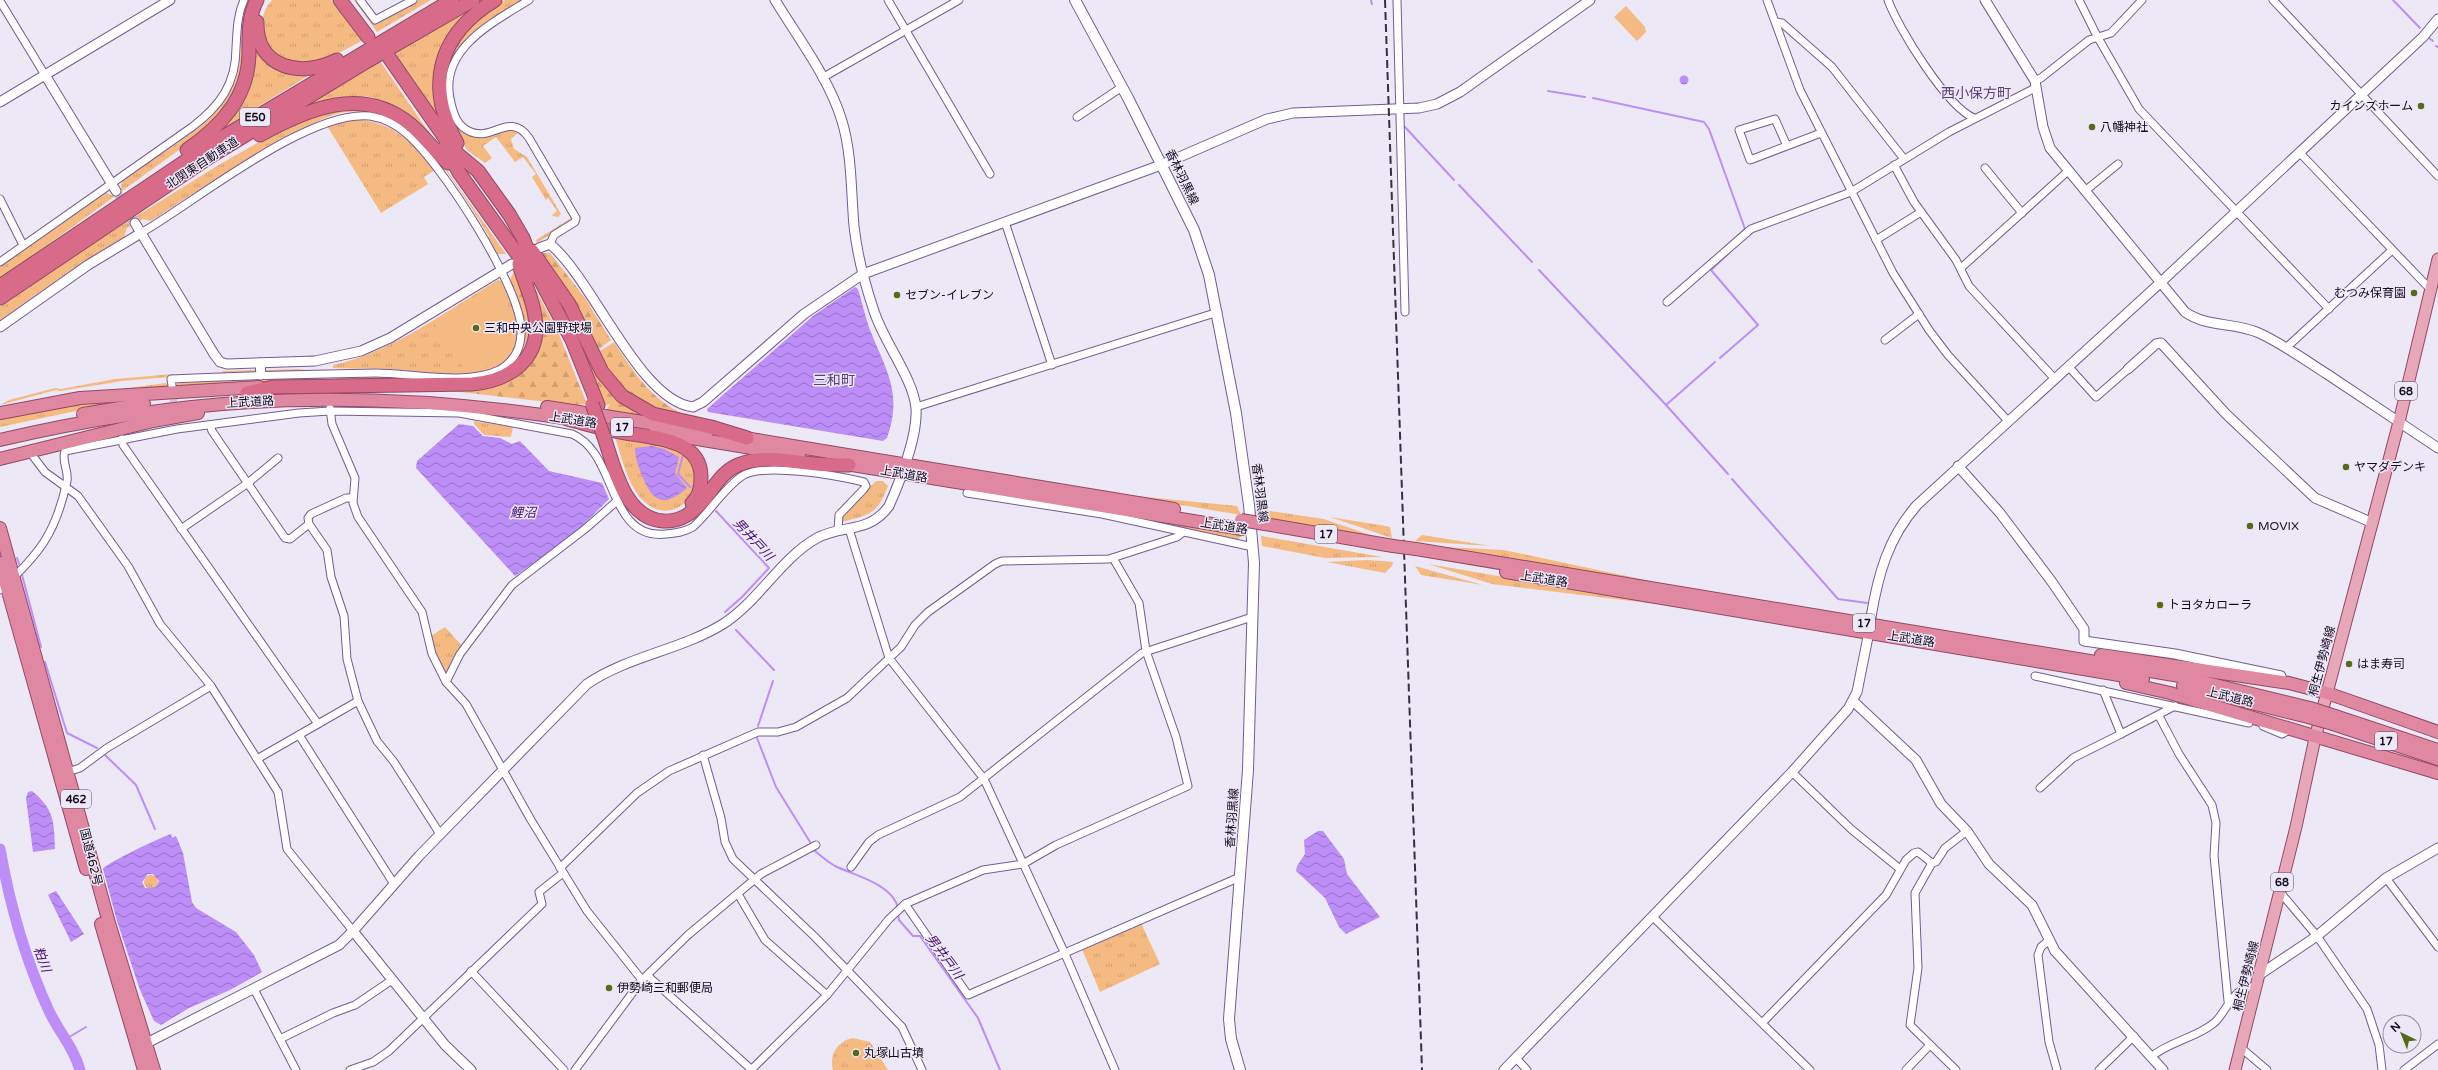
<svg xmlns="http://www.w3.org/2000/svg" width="2438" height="1070" font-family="'Varela Round','Noto Sans JP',sans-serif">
	<defs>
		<pattern id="grass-tufts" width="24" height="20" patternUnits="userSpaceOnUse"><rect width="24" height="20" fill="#f5ba82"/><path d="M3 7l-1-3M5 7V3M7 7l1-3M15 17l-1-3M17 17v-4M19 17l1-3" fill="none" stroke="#d19f70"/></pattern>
		<pattern id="forest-firs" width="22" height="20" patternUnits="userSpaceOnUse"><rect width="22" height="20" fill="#f5ba82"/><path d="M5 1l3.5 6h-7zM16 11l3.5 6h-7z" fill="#d19f70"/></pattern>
		<pattern id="water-waves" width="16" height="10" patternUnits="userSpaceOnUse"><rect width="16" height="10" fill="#bd8df8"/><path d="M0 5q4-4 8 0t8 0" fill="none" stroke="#9871c8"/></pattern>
	</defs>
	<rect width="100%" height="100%" fill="#ede8f5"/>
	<g fill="url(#grass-tufts)">
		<path d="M247,0H251L243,68L232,101L197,137L0,279V265L105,192L111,195L121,188L122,179C161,153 223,122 237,75C244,51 238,27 247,0Z"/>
		<path d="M272,0H331L365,39C348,48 330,59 311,63C276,69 246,29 272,0Z"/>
		<polygon points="354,0 357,0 375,25 418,0 431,0 377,32"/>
		<polygon points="505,0 524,0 476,30 466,39 455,56 446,84 463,131 510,129 520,131 511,139 514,149 527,157 561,214 558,217 553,216 552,215 557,211 548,198 546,200 532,177 536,174 523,157 515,162 496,137 483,146 492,158 485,163 467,150 456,132 444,87 450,55 475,20"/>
		<polygon points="474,8 441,51 448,134 392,54"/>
		<path d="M253,36C271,66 274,74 311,74L219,131L227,122Z"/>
		<path d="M380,61L436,143C388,96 371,85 305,107Z"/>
		<path d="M354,107L393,117L424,143L448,172L506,254H496L487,239L489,236C468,202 434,146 401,124C383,112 361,109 340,113C323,117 306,127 291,136C242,161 197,191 151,221L143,219L127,228L124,237L73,269L0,320V306L90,245L217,166L280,130L307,118Z"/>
		<path d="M355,119C394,122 412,142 435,170L424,177L428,184L381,213L327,126Z"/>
		<polygon points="527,143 574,217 571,222 537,243 536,240 571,218"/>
		<path d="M498,280L502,281C508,298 521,318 519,336C513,389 426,372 391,369C372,368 352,369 333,368V365C393,352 446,311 498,280Z"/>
		<polygon points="524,355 497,376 334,382 338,377 497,374"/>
		<polygon points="298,369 322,372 267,373 265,370"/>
		<polygon points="256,370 253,374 220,374 223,371"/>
		<polygon points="173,374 170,377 122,381 60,391 56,390 0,405 9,400 55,388 61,389 115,379"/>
		<polygon points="323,377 326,382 68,396 166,383 168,386 175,386 178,382"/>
		<polygon points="177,393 85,409 0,427 0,415 19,410"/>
		<polygon points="474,421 513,427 511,437 484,435 474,424"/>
		<path d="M615,437C633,439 670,441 683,453C719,485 671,536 639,496C626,479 621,456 615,437Z"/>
		<polygon points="922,462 1098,490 1102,493"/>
		<path d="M876,481H883L888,486C877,515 869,515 841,522V516Z"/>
		<polygon points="1116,494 1237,506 1241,515"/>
		<polygon points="1257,509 1324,519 1379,538 1258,518 1262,510 1257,512 1255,518 1255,511"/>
		<polygon points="1107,513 1244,534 1237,540"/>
		<polygon points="1330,517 1386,526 1390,527 1392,538"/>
		<polygon points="1422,535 1491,546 1415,541"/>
		<polygon points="1261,536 1382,557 1325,558 1262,546"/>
		<polygon points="1426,546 1504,550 1692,590"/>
		<polygon points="1368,560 1393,562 1392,566 1385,573 1327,562"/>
		<polygon points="1428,564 1681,607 1492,584"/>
		<polygon points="1415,566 1483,585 1421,575"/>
		<polygon points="445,627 463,647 446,675 436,654 431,636"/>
		<circle cx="151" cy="882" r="7"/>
		<polygon points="1141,923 1160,964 1100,992 1082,949"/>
		<path d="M853,1038L870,1042L888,1070H833C829,1055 837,1041 853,1038Z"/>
	</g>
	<g fill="url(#forest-firs)">
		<path d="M543,253H550L585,298L611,340L599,349L600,351L614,342C636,375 650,399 687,416L652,410L614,382L541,256Z"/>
		<polygon points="541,268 550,279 602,378 652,418 606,411 610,404 603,406"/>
		<polygon points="515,270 523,285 532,333 524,350 525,323 509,281"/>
		<polygon points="528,275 558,332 587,404 573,405 434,389 531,360"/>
	</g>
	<g fill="#f5ba82">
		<polygon points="1626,6 1645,27 1646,32 1637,41 1614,17"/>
		<path d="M497,283C502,295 509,307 514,320C525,355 493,369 465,370L433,321Z"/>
	</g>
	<g fill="url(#water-waves)" fill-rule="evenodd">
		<circle cx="1684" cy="80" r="4.5"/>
		<path d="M855,287L858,289C862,302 865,317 870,330C886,370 903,393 887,438L883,441L708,412L707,409L813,316Z"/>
		<polygon points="459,424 473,426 483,436 500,438 512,444 520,441 549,471 602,483 609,499 571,537 515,576 416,468 417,461"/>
		<path d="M652,446L664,449L679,457L675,473L687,488C666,506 654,505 643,478C639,468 635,459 635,448Z"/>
		<path d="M32,791C54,809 54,821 55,849L33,852L26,798L28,792Z"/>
		<polygon points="1318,831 1323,831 1344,859 1347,874 1380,917 1346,934 1339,927 1325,898 1296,871 1297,866 1305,854 1304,840"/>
		<path d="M171,834L172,838L176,836L183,853L192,902L196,908L236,932L254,955L262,972L230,990L189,1008L161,1025L154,1021L140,990L117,921L103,869C105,864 161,837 171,834ZM148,874H153L159,881L156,887L145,888L142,882Z"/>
		<polygon points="56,891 84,934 71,942 48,895"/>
	</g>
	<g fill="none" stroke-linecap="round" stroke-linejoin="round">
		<g stroke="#bd8df8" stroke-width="2">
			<polyline points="1371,0 1372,4"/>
			<polyline points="2393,0 2420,28"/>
			<polyline points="2429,38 2433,41"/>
			<polyline points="2436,46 2438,47"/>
			<polyline points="1548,91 1585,97"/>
			<polyline points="1593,98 1704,122 1709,129 1745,229 1724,248"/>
			<polyline points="1404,126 1454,180"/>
			<polyline points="1459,185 1532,262"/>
			<polyline points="1539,270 1666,405 1728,474"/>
			<polyline points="1720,358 1758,325 1711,270 1729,253"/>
			<polyline points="1666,405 1715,362"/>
			<polyline points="683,455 678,474 690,487"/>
			<polyline points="1732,479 1838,599 1867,603"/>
			<polyline points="716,511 769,568 742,597 725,612"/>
			<polyline points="17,558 19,564"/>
			<polyline points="22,575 41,647"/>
			<polyline points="736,630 774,670"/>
			<polyline points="45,662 67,733 97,748"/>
			<polyline points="758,726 773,681"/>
			<polyline points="757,738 776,787 810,842"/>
			<polyline points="105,755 136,785 155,829"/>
			<path d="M815,851C822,857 828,862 835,866C853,875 893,884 898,908"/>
			<polyline points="898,914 899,920 913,936 920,936 978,1018 1000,1070"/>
			<polyline points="66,1039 86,1027"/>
		</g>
		<path stroke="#bd8df8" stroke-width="11" d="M0,849C10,906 25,959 49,1011C59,1032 74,1048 80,1070"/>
		<polyline stroke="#ccc7d5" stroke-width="7" stroke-dasharray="7 3.5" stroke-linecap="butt" points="172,389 175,412"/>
		<polyline stroke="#ccc7d5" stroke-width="9" stroke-dasharray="9 4.5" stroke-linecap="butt" points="116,191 135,223"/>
		<defs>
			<g id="minor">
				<polyline points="360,0 375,20 413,0"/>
				<path d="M529,0C492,23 437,50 451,103C454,116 458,127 471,132C493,141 510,111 529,138L576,218L575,222L554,235L550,244"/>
				<polyline points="888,0 990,174"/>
				<polyline points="1397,0 1405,312"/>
				<polyline points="1767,0 1800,90 1893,273 1929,330 1948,355 2008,421"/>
				<path d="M1888,0C1898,28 1947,107 1974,118"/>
				<polyline points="2079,0 2097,36 2139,109 2329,309"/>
				<polyline points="2273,0 2438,176"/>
				<polyline points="0,1 45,75"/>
				<polyline points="1776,22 1782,23 1832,67 1904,159"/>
				<polyline points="822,78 959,0"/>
				<polyline points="2035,81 2041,78 2089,40 2111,33 2142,0"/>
				<polyline points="1077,117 1122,87"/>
				<polyline points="1787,146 1775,119 1739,130 1750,160 1821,133"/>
				<polyline points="2299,152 2430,289"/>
				<polyline points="1894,165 1914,202 1956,260 1969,286 2054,378"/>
				<polyline points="1985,168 2022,213"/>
				<polyline points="2085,191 2118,164"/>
				<polyline points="0,199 23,245"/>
				<polyline points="1005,222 1052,365"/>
				<path d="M141,233C195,202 309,109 370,116C383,118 397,125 407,134C441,163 519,284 521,328C522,346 515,361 499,370C467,386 411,373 376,373C308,374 239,376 171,379L172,386"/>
				<polyline points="1876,240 1921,212"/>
				<path d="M0,262L192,127C220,106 236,84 236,48C237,32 237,15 244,0"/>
				<polyline points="1961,268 2068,171"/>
				<polyline points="1667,302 1751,229 1851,192 1949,132 2035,88"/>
				<polyline points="1885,340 1919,314"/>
				<polyline points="2286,348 2391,251"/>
				<polyline points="2068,366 2096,397 2128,369"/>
				<polyline points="916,407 1218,312"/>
				<polyline points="330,408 332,424 355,478 353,503 358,517 422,612 432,654 446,682 466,704 531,820 587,911 642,980"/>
				<polyline points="210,425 212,431 285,538 290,539 309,524"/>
				<polyline points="122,439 123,445 318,724"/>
				<polyline points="29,451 45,472 78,496 128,566 160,624 211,686 278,792 287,849 353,931"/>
				<polyline points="967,493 1102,514 1253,547"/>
				<polyline points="352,498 346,498 311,514 308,518 309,524 327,550 331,577 344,616 347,659 358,701 377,741 394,762 440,834"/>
				<polyline points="181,529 248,483 278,458"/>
				<polyline points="849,529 889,658 984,779 1065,954 1115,1070"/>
				<path d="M0,590C39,555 56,533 67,481C69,471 61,461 65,451L177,429L299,413L330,411L459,413L572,434C618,453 607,541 666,534C676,533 685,532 693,527C710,512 723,489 742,476C764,462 839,476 864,482L866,486L863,490L839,515L838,530"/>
				<polyline points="2035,676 2249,723"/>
				<polyline points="446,682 460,654 512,585 585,529 617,501"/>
				<polyline points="2159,716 2179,754 2212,805 2216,823 2214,856 2228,1001"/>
				<polyline points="2263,726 2282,734 2291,729"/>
				<polyline points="2121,734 2175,706"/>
				<polyline points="299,735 394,884"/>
				<polyline points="703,755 721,818 725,842 733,859 815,937 902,1027 922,1070"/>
				<polyline points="257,759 358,701"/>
				<polyline points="1792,772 1851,829 1900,869"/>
				<polyline points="64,773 80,768 107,748 211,686"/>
				<polyline points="2040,788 2073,758 2121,734 2103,690"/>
				<polyline points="851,867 869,842 878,835 960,797 1142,653 1252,617"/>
				<polyline points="560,868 637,793 669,771 758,732 778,732 796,727 847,698 901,647 915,625 928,612 995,564 1002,561 1109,559 1177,537 1182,533"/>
				<polyline points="2386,878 2438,947"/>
				<polyline points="2280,892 2317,936 2367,1009 2379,1045 2382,1070"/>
				<polyline points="738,894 765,940 827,995"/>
				<polyline points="905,904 968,995 1240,877"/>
				<polyline points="1653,917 1810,1070"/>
				<polyline points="2048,941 2041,947 2038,955 2049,1042 2057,1070"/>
				<polyline points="471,971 564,1070"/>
				<polyline points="648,976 752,1070"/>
				<polyline points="254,989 296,1070"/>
				<polyline points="1763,1022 1886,895 1906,860 1914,853 1918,852 1932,863"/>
				<polyline points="280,1039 333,1013 355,1005 392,980"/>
				<polyline points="2240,1047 2267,1070"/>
				<path d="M2151,1057C2168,1042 2196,1038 2214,1023C2225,1015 2234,983 2256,987"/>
				<polyline points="1516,1058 1527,1070"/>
				<polyline points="350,1070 373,1062 389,1051 542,904 539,892 563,873"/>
				<polyline points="575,1070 642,980 688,935 761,874 816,845"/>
				<polyline points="751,1070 827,995 889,919 905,904 983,870 1023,864 1056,845 1188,786 1176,737 1146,651 1139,603 1113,558"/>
				<polyline points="1906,1070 1930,1045"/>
				<polyline points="1956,1070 1910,1025 1918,968 1915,893 1932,863 1936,862 1945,848 1967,831"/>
				<polyline points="2099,1070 2134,1036"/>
				<polyline points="2404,1070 2438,1044"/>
			</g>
			<g id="tertiary">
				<path d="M1985,0L2035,81L2043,127L2050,148L2185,312C2208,328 2235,322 2259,333C2283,344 2305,360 2327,374C2364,399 2401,423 2438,448"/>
				<polyline points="45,75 116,191"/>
				<polyline points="0,102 170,0"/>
				<polyline points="135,223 214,354 220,362 227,364 315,361 361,351 390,338 512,264"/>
				<path d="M539,248L550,244C593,279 639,401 693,407L703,402L804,314L863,274L1161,165L1267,119L1293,113L1419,108L1437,104L1460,92L1590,0"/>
				<polyline points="0,327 88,265 141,233"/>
				<polyline points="260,363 261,375"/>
				<polyline points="2128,369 2156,344 2161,343 2226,414 2315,498 2373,523"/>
				<polyline points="1958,466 2000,513 2052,582 2084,629 2084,641 2175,654 2281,676"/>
				<path d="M1871,617C1878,575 1888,538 1917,505L2160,283L2423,37L2438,19"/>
				<polyline points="1853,701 1916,760 1941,804 1967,831 1989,864 2032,905 2055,951 2163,1070"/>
				<polyline points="353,931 445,1045 471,1070"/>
				<polyline points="2259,975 2317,936 2386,878 2438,848"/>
				<path d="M141,1046L339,945L353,931L419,856L587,684C628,656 681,650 723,624C758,602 781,558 817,538C843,524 869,534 889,506C900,481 918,435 916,408C913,377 882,340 873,308C864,281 857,254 854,226C851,192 852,154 842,121C829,78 798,38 775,0"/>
				<polyline points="1504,1070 1792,772 1848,709 1857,692 1868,637"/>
			</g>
			<polyline id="secondary" points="1075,0 1128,98 1194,230 1209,275 1236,413 1249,505 1254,563 1248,770 1229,1019 1231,1039 1240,1070"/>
			<polyline id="primary" points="2235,1070 2296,827 2315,738 2399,422 2438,259"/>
			<g id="trunk">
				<polyline points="547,407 707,432"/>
				<polyline points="0,413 80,398 259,387"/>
				<polyline points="83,414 144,404"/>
				<polyline points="655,432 799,456"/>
				<polyline points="739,437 1174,509"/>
				<path d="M0,440C199,393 374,388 576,420"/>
				<polyline points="0,459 153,421 198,413"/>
				<polyline points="840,463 1242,529"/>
				<polyline points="1259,523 1393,546"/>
				<polyline points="0,528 109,923 154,1070"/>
				<polyline points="1416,549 2174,675 2310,708"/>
				<polyline points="0,563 86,869"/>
				<polyline points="1506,572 2143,679"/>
				<polyline points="2101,655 2289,683 2327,693 2438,732"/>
				<polyline points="2126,683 2170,693 2438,773"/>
				<polyline points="2183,686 2308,717"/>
				<polyline points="2335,716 2438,750"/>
				<polyline points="2333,724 2438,759"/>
				<polyline points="101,924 144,1070"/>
			</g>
			<g id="motorway">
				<polyline points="340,0 368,37"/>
				<path d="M257,22C256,69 302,78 337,60"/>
				<polyline points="388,56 454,151 478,171 509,214 523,238 535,270 572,340 598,405"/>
				<path d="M260,135C307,109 362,85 410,124C424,136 435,151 448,163"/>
				<path d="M457,143C424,85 439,34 495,0"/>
				<polyline points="445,147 460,174 533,276"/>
				<path d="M187,150C221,126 248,98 249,54C249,35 248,17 257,0"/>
				<polyline points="532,251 569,304 602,372 622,396 653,414 711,427 747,438"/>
				<polyline points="0,286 208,146 452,0"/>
				<polyline points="0,298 211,156 364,63 473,0"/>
				<path d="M247,393L273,387L472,384C509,381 542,359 535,317C533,299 524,282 519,264"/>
				<path d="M567,419C583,423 599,428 615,431C644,438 702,435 701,478C701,488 699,497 692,503"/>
				<path d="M604,437C614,466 624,518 663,521C676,522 689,516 698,506C712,493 719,473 738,465C763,454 790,462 816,464C827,465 838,465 849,465"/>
			</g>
		</defs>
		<use href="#minor" stroke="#745b94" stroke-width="9"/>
		<use href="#tertiary" stroke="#745b94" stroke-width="11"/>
		<use href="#secondary" stroke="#745b94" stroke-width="12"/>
		<use href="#primary" stroke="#934865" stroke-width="13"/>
		<use href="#trunk" stroke="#934865" stroke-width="14"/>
		<use href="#motorway" stroke="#934865" stroke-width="15"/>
		<use href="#minor" stroke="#fff" stroke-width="7"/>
		<use href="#tertiary" stroke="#fff" stroke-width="9"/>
		<use href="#secondary" stroke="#fff" stroke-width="10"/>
		<use href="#primary" stroke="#e8a6b9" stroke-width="11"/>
		<use href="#trunk" stroke="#e088a2" stroke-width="12"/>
		<use href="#motorway" stroke="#d86a8a" stroke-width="13"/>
		<polyline stroke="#392f44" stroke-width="2" stroke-dasharray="8 4" stroke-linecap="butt" points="1385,0 1422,1070"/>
		<defs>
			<g id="trunk-bridge">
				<polyline points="1241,520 1259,523"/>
				<polyline points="1393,546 1416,549"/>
				<polyline points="2310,708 2335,716"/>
				<polyline points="2308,717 2333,724"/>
			</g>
			<polyline id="motorway-bridge" points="592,404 604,437"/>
		</defs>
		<use href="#trunk-bridge" stroke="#934865" stroke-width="14" stroke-linecap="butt"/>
		<use href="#motorway-bridge" stroke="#934865" stroke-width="15" stroke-linecap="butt"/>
		<use href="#trunk-bridge" stroke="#e088a2" stroke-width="12"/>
		<use href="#motorway-bridge" stroke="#d86a8a" stroke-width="13"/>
	</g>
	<g fill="#556b1a" stroke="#ede8f5" stroke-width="1.5">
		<circle cx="2421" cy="106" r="4"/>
		<circle cx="2092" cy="127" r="4"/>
		<circle cx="2414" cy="293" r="4"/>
		<circle cx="897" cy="295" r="4"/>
		<circle cx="476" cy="328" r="4"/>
		<circle cx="2346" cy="467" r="4"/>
		<circle cx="2250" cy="526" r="4"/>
		<circle cx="2160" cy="605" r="4"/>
		<circle cx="2349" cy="664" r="4"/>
		<circle cx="609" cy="988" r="4"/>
		<circle cx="856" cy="1053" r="4"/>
	</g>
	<g text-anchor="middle" stroke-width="3" stroke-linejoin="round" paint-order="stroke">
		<g fill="#ede8f5" stroke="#554c5f" stroke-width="1">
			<rect x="240" y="108" width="30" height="18" rx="3"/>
			<rect x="2395" y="382" width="22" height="18" rx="3"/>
			<rect x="611" y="418" width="22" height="18" rx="3"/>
			<rect x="1315" y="525" width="22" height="18" rx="3"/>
			<rect x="1853" y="614" width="22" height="18" rx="3"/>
			<rect x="2375" y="732" width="22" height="18" rx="3"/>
			<rect x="61" y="790" width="30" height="18" rx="3"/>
			<rect x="2271" y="873" width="22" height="18" rx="3"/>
		</g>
		<g font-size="11" font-weight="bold" fill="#14091f">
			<text x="255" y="121">E50</text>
			<text x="2406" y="395">68</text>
			<text x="622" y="431">17</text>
			<text x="1326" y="538">17</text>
			<text x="1864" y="627">17</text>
			<text x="2386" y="745">17</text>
			<text x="76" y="803">462</text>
			<text x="2282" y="886">68</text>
		</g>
		<g font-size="12" fill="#14091f" stroke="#ede8f5" text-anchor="start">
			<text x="2413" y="110" text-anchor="end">カインズホーム</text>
			<text x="2100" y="131">八幡神社</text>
			<text x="2406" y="297" text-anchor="end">むつみ保育園</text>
			<text x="905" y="299">セブン-イレブン</text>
			<text x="484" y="332">三和中央公園野球場</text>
			<text x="2354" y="471">ヤマダデンキ</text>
			<text x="2258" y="530">MOVIX</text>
			<text x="2168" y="609">トヨタカローラ</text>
			<text x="2357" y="668">はま寿司</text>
			<text x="617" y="992">伊勢崎三和郵便局</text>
			<text x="864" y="1057">丸塚山古墳</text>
		</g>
		<g font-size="12" fill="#14091f" stroke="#ede8f5">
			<text transform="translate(202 163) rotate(-33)" y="4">北関東自動車道</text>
			<text transform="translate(1182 177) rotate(64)" y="4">香林羽黒線</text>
			<text transform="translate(250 402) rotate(-3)" y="4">上武道路</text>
			<text transform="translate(573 420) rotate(9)" y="4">上武道路</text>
			<text transform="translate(904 474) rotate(10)" y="4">上武道路</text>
			<text transform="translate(1260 493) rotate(83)" y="4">香林羽黒線</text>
			<text transform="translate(1224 526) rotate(9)" y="4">上武道路</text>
			<text transform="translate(1544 579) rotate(9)" y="4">上武道路</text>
			<text transform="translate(1911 639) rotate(9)" y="4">上武道路</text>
			<text transform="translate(2322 661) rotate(-75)" y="4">桐生伊勢崎線</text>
			<text transform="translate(2230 697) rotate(14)" y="4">上武道路</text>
			<text transform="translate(1232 818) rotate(-86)" y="4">香林羽黒線</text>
			<text transform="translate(91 857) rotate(76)" y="4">国道462号</text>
			<text transform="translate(2246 976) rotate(-76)" y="4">桐生伊勢崎線</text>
		</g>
		<g font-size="13" font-style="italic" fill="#461270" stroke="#ede8f5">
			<text x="523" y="517">鯉沼</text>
			<text transform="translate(754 539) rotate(47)" y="5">男井戸川</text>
			<text transform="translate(945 956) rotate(53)" y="5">男井戸川</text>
			<text transform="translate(43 959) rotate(70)" y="5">粕川</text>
		</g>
		<g font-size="14" fill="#594076" stroke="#ede8f5">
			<text x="1976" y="98">西小保方町</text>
			<text x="834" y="385">三和町</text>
		</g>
	</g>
	<g transform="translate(2402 1034) rotate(317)"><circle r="19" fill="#ede8f5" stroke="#968f9f"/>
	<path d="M0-3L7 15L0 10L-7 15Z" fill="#556b1a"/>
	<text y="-6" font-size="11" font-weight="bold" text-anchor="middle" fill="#14091f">N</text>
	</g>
</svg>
